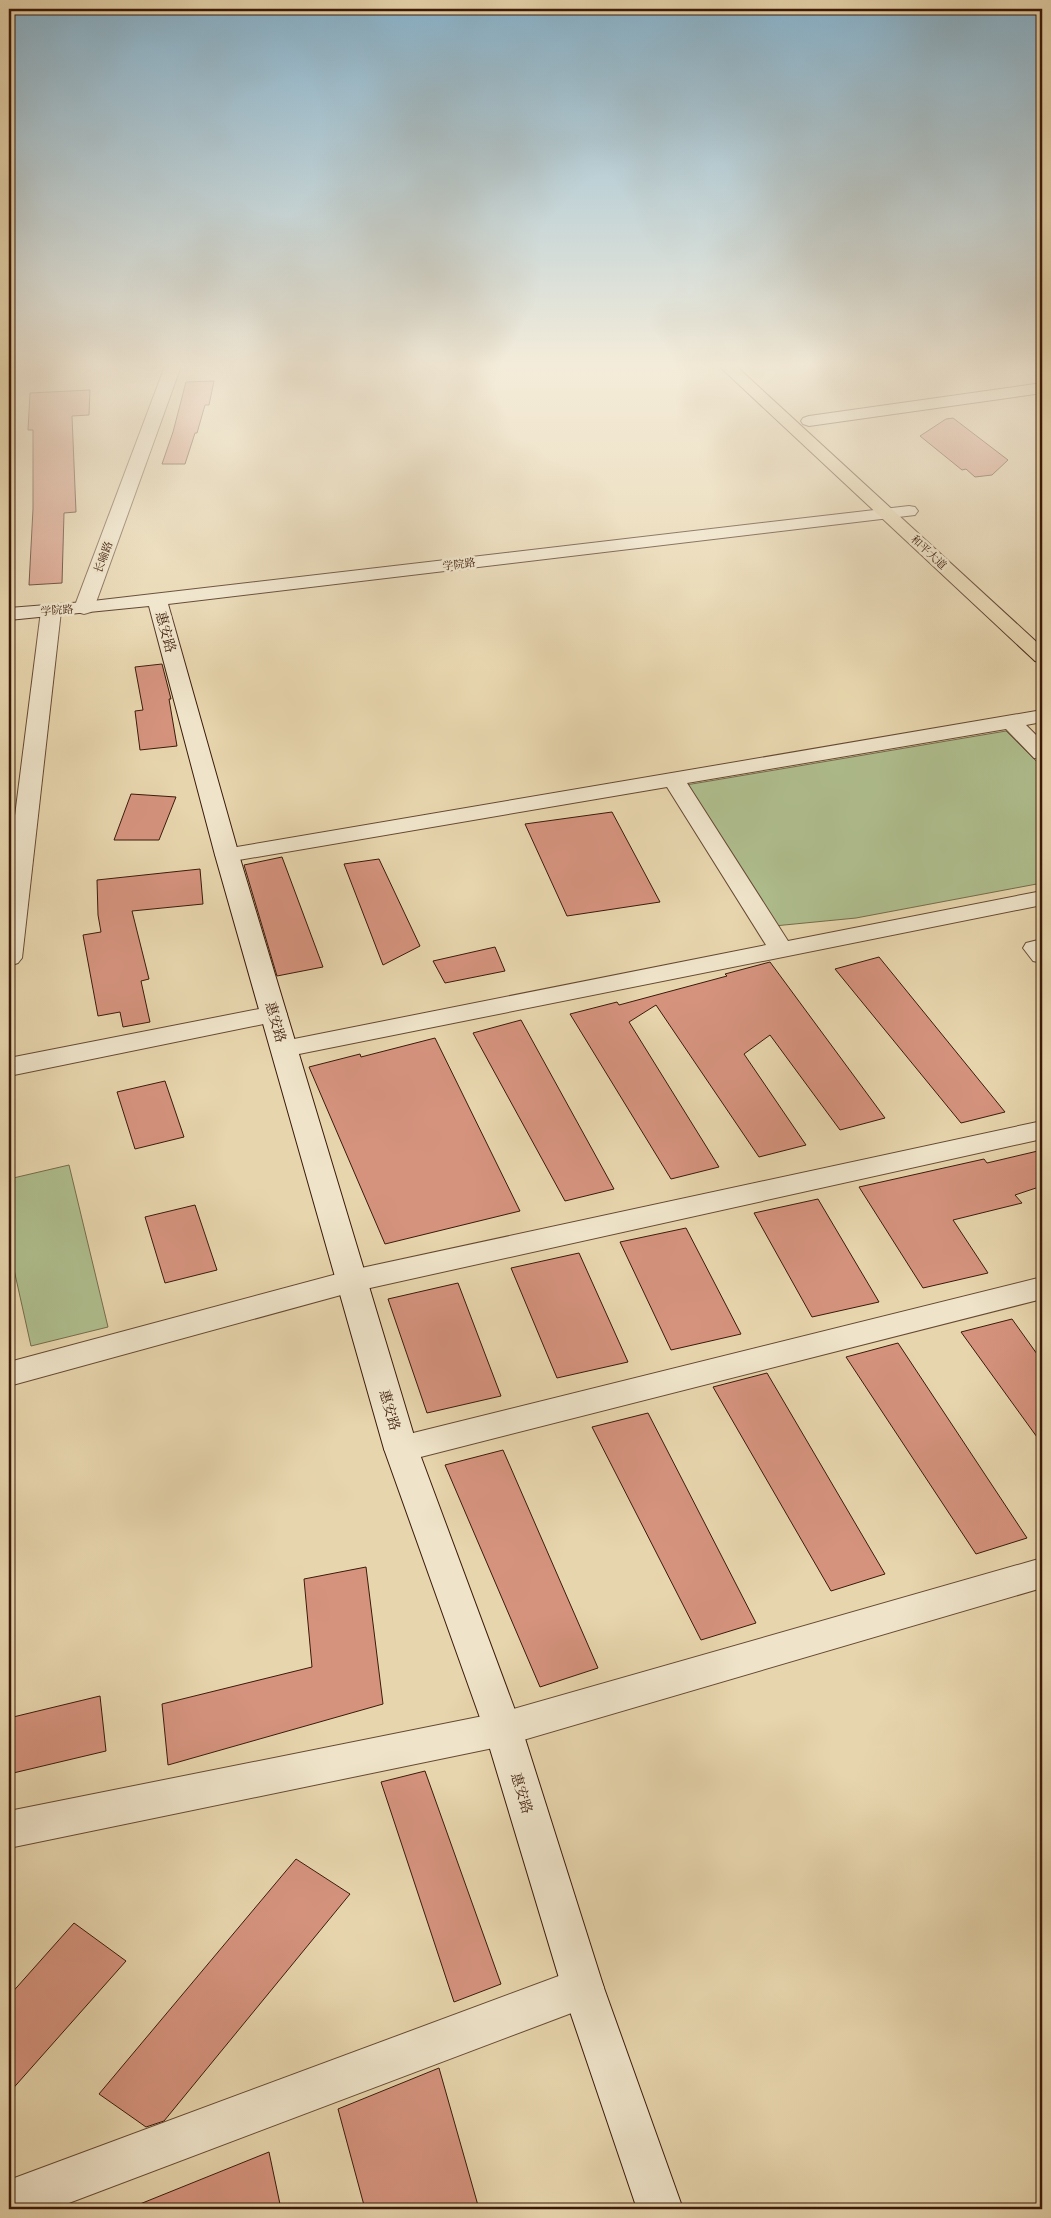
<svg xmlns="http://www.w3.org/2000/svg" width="1051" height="2218" font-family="'Old Standard TT','Noto Serif SC',serif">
	<rect width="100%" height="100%" fill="#e7d5ad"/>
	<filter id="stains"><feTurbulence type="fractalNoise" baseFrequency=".004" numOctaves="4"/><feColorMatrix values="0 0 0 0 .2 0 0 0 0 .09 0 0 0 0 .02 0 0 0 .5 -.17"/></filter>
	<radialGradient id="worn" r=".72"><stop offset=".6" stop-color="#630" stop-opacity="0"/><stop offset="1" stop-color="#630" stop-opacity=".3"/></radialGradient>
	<g fill="#afbe8e" stroke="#756c4c">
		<polygon points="1006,731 1042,767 1042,883 856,918 774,926 686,785"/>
		<polygon points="69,1165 108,1327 31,1346 9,1247 9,1179"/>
	</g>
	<g fill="#d5937e" stroke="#3b1a09">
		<polygon points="214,381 209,405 205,405 197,433 195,433 185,464 162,464 173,432 186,382"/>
		<polygon points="90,390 89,415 72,416 76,512 64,513 62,583 29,585 33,509 33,430 28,430 30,393"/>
		<polygon points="953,418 1008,460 992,475 975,477 966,469 962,470 920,436 946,419"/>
		<polygon points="162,664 171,699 169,699 177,746 140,750 135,711 143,710 135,667"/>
		<polygon points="131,794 176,797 159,840 114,840"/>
		<polygon points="612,812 660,902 567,916 525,824"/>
		<polygon points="282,857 323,967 277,976 244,865"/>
		<polygon points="379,859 420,946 383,965 344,864"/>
		<polygon points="200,869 203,904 132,911 149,979 141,981 150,1022 123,1027 120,1012 98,1016 83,935 101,932 98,915 97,880"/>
		<polygon points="495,947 505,971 445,983 433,961"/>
		<polygon points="879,957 1005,1112 961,1123 835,969"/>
		<polygon points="770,962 885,1118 840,1130 770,1035 744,1054 806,1145 759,1157 656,1005 629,1022 719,1167 671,1179 570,1014 617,1002 619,1005 727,976 725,974"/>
		<polygon points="521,1020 614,1189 565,1201 473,1033"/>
		<polygon points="435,1038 520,1211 385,1244 309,1067 360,1054 361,1057"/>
		<polygon points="165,1081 184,1137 135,1149 117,1092"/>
		<polygon points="1042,1150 1042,1186 1015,1195 1022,1203 953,1220 988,1273 923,1288 859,1187 984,1159 987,1163"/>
		<polygon points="818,1199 879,1302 812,1317 754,1213"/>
		<polygon points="195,1205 217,1270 165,1283 145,1217"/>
		<polygon points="686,1228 741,1334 671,1350 620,1242"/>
		<polygon points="579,1253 628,1362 557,1378 511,1268"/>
		<polygon points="458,1283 501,1396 427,1413 388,1299"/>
		<polygon points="1012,1319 1042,1361 1042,1444 961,1332"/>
		<polygon points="898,1343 1027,1538 976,1554 846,1357"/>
		<polygon points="767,1373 885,1574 831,1591 713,1387"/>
		<polygon points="648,1413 756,1623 701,1640 592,1427"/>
		<polygon points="503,1450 598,1668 540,1687 445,1465"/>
		<polygon points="366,1567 383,1704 168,1765 162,1704 312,1667 304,1579"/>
		<polygon points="100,1696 106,1751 9,1774 9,1718"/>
		<polygon points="425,1771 501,1984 454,2002 381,1782"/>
		<polygon points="296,1859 350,1894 164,2121 146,2127 99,2094"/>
		<polygon points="74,1923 126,1961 9,2093 9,1996"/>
		<polygon points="439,2068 479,2209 365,2209 338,2109"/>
		<polygon points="269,2152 281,2209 130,2209 130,2208"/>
	</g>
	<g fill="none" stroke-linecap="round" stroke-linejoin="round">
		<defs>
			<g id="street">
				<polygon points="165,366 181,366 94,608 91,612 84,614 77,612 74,608"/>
				<polygon points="51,605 58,607 61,611 22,958 18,963 9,966 9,863 41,611 44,607"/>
				<polygon points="1042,710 1042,722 1026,725 1042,741 1042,759 1034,758 1006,729 687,783 788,941 1042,891 1042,905 284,1057 275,1055 271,1049 275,1043 284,1041 766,945 667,787 227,862 219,860 215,855 219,850"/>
				<polygon points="1042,939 1042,963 1033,961 1023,948 1026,943"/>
				<polygon points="274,1006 283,1008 287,1014 283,1020 9,1076 9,1058"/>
				<polygon points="1042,1121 1042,1139 352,1292 9,1386 9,1362 352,1270"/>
				<polygon points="1042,1277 1042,1299 401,1462 389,1458 384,1449 389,1440 401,1436"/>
				<polygon points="1042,1558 1042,1588 503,1746 9,1848 9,1811 503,1712"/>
				<polygon points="583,1967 598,1973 604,1988 598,2003 53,2209 9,2209 9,2180"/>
			</g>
			<g id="secondary">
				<polygon points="1042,383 1042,393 809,426 803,424 801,421 803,418 809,416"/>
				<polygon points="909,506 915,507 918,511 915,515 168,604 239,855 418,1449 522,1729 604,1988 683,2209 637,2209 562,1988 484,1729 384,1449 215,855 149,606 9,620 9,608 84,602"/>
			</g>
			<polygon id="primary" points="719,366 736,366 1042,647 1042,663 1035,661"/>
		</defs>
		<use href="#street" stroke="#664932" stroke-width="2"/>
		<use href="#secondary" stroke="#3b1a09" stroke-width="2"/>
		<use href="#primary" stroke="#3b1a09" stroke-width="2"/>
		<use href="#street" fill="#efe4ca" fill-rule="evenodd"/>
		<use href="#secondary" fill="#efe4ca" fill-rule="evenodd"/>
		<use href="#primary" fill="#e7d5ad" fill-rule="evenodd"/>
	</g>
	<linearGradient id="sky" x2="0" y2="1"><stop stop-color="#88b6d2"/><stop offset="0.54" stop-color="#f4ecda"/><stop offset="1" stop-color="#f4ecda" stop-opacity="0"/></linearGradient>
	<rect width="1051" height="676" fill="url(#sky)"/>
	<g text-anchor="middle" stroke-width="5" stroke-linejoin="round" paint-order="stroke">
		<g font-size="11" fill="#3b1a09" stroke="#efe4ca">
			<text transform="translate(929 552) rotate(43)" y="4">和平大道</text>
			<text transform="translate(103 557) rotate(-70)" y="4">长喻路</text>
			<text transform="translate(459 564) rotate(-7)" y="4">学院路</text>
			<text transform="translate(57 610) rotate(-4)" y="4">学院路</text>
		</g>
		<g font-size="14" fill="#3b1a09" stroke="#efe4ca">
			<text transform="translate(166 632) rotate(75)" y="5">惠安路</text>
			<text transform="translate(276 1022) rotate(74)" y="5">惠安路</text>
			<text transform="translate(390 1410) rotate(74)" y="5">惠安路</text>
			<text transform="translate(522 1793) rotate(73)" y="5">惠安路</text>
		</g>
	</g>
	<rect width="1051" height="2218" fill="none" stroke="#e7d5ad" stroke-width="30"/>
	<rect x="10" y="10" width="1031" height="2198" fill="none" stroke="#3b1a09" stroke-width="2.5"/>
	<rect x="15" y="15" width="1021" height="2188" fill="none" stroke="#3b1a09"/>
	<rect width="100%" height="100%" filter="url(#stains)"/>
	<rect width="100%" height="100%" fill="url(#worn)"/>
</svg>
